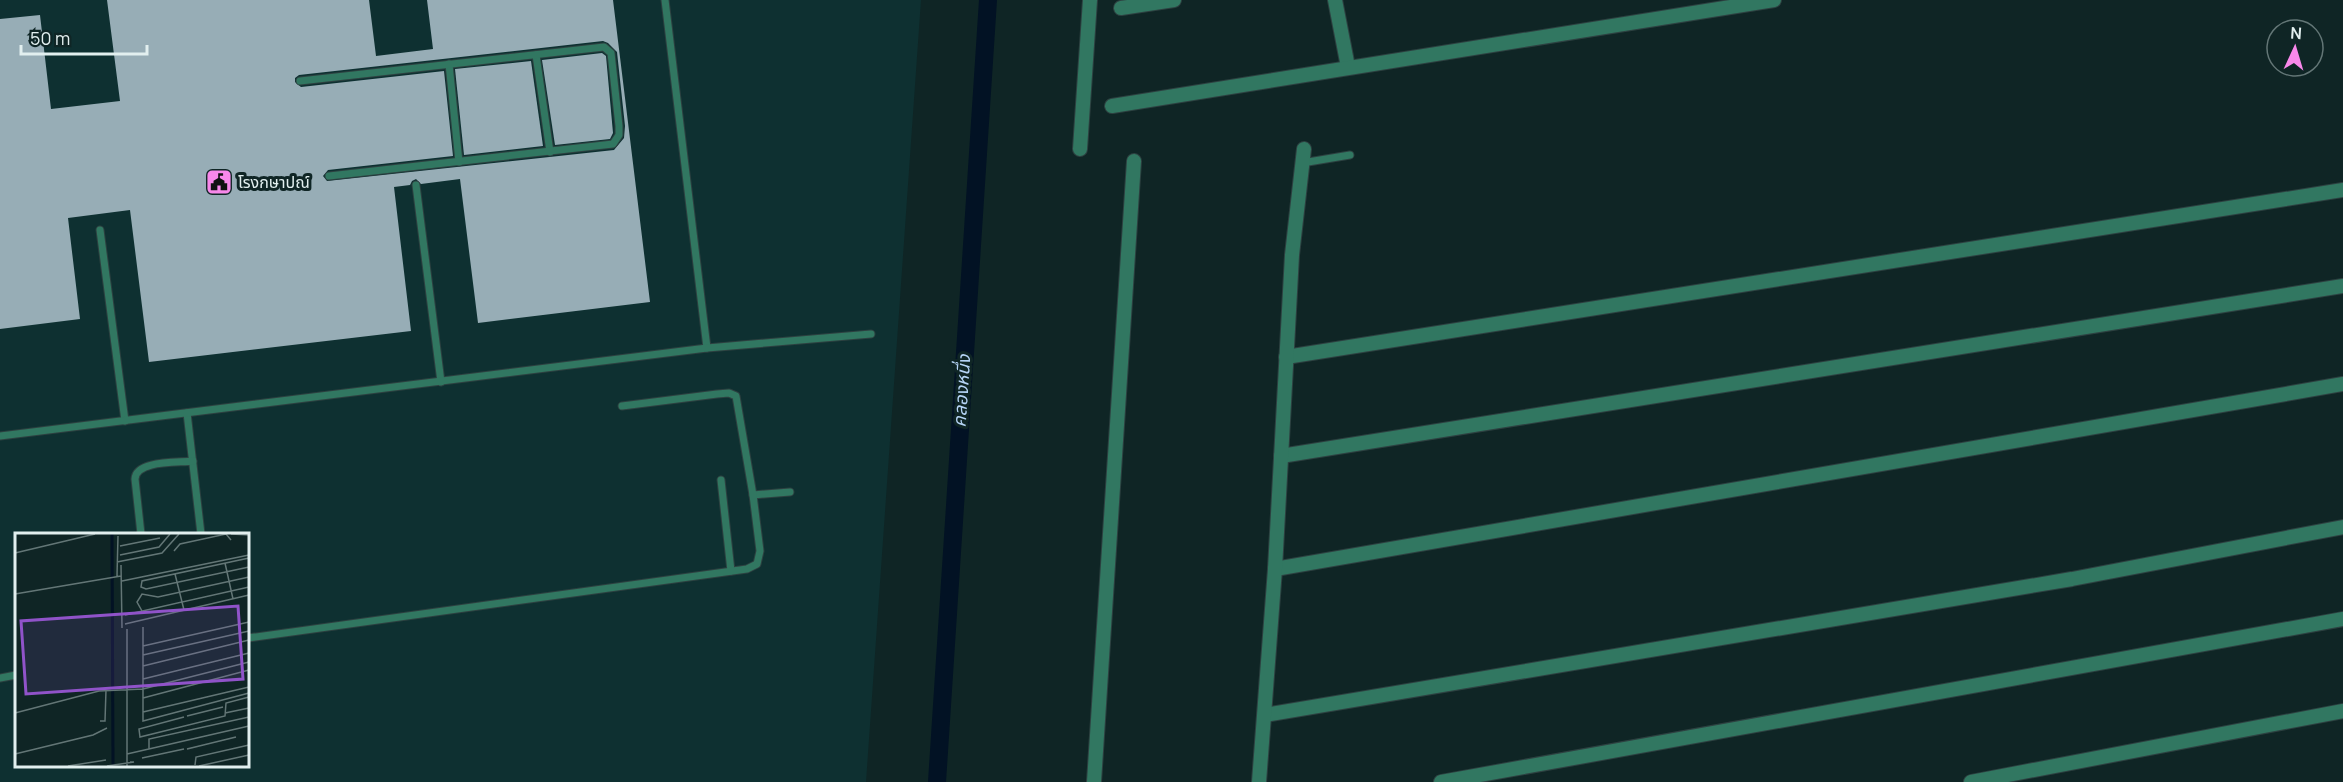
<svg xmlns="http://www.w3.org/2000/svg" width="2343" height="782" font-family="Manrope,'Noto Sans Thai',sans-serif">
	<rect width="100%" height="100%" fill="#0f2525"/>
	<path fill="#0e3031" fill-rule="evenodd" d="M0,0H921L866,782H0ZM16,534H248V766H16Z"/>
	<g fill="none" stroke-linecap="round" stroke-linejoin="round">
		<polyline stroke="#021224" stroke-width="18" points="937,782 988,0"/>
	</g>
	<g fill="#97adb6" fill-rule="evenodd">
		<path d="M107,0H369L376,56L433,49L427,0H613L650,302L478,323L460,179L421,184L416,179L412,181L410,185L394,187L411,331L149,362L130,210L68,218L80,319L0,329V19L40,15L51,109L120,101ZM603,41L608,43L617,52L625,126L624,138L614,150L327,181L323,176L328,170L453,156L444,71L301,87L295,82V78L299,75Z"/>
		<polygon points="602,53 606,56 613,133 610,139 555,145 542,60"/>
		<polygon points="531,61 543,146 464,155 455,69"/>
	</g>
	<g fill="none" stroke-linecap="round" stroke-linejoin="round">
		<defs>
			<g id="service">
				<polyline points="665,0 707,348"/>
				<polyline points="536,55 550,152"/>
				<polyline points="449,64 459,162"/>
				<polyline points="300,81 604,47 611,53 619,126 619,135 613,144 329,176"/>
				<polyline points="1302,163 1350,155"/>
				<polyline points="416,185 441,382"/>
				<polyline points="100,230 125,421"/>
				<polyline points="187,413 201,534"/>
				<polyline points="0,436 707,348 871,334"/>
				<polyline points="721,480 731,571"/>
				<polyline points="753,495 790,492"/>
				<path d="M141,534L135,479C136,460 178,463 193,461"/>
				<polyline points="248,638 747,569 757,564 760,551 753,495 736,396 729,393 717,394 622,406"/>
				<polyline points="0,678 16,675"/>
			</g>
			<g id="minor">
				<polyline points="1335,0 1348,67"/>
				<polyline points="1121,8 1174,0"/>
				<polyline points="1112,106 1774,0"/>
				<polyline points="1080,149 1090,0"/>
				<polyline points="1286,357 2343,190"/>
				<polyline points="1281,456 2343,286"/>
				<polyline points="1275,569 2343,384"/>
				<polyline points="1265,715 2072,579 2343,527"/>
				<polyline points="1094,782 1134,161"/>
				<polyline points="1259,782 1275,569 1292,255 1304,149"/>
				<polyline points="1441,782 2343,619"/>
				<polyline points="1971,782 2343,711"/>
			</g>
		</defs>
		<use href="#service" stroke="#2d4141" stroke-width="9"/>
		<use href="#minor" stroke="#2d4141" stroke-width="16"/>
		<use href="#service" stroke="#317761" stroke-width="7"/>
		<use href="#minor" stroke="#317761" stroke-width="14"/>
	</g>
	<defs>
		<symbol id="civic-square" viewBox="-11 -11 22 22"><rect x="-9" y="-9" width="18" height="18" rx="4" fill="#f888ea" stroke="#0f2525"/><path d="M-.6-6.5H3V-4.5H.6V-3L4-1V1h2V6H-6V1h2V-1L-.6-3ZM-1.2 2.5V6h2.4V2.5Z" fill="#111"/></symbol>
	</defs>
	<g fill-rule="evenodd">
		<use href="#civic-square" x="204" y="167" width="30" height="30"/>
	</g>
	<g text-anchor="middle" stroke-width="6" stroke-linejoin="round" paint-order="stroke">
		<g font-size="16" fill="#e2efef" stroke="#0f2525" text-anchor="start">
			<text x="238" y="188">โรงกษาปณ์</text>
		</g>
		<g font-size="18" font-style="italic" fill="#b5d4f6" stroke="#0f2525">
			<text transform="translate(962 391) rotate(-86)" y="6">คลองหนึ่ง</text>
		</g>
	</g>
	<g transform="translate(15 533)">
		<rect width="234" height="234" fill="#0f2525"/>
		<path fill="none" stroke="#021224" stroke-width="3" d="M97,1L98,233"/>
		<path fill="none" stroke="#637676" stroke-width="1.5" d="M216,1L234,2M105,13L145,5M159,18L165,11L211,1L216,7M0,20L80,1M105,22L144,14L155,1M234,25L127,48L126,54L131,56L234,34M102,29L147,20L164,1M210,30L218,66M106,32L107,95M102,43L103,3M107,48L234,22M0,61L106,43M169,77L167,69L234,54M127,78L122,69L127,61L143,64L234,44M110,82L167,69L160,41M110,91L234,62M128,94V188L234,160M112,96V233M128,113L234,89M128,122L234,98M128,133L234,107M128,146L234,120M128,165L234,137M128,179L234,154M0,180L84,158L128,156L234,129M210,180L234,175M172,183L208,174M169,184L124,196L125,204L210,183L211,170L234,164M85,188H90L91,157M134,216V206L234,184M172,216L221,204M0,221L78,202L92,195M112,221L234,193M127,225L169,216M180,232L181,224L234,212M53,233L91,227M92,233L119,229H115M184,233L234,222"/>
		<path fill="#9053c9" fill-opacity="0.15" stroke="#9053c9" stroke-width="3" d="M223,73L228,146L11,161L6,88Z"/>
		<rect width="234" height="234" fill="none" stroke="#e2efef" stroke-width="3"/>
	</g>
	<g transform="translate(2295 48) rotate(4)"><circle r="28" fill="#0f2525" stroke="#637676" stroke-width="1.5"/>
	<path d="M0-4.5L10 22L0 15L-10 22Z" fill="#f888ea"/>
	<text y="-9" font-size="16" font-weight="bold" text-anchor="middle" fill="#e2efef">N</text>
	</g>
	<path d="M21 45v9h126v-9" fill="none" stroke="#e2efef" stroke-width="3"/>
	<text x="30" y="45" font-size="18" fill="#e2efef" stroke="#0f2525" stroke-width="4.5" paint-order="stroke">50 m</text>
</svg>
